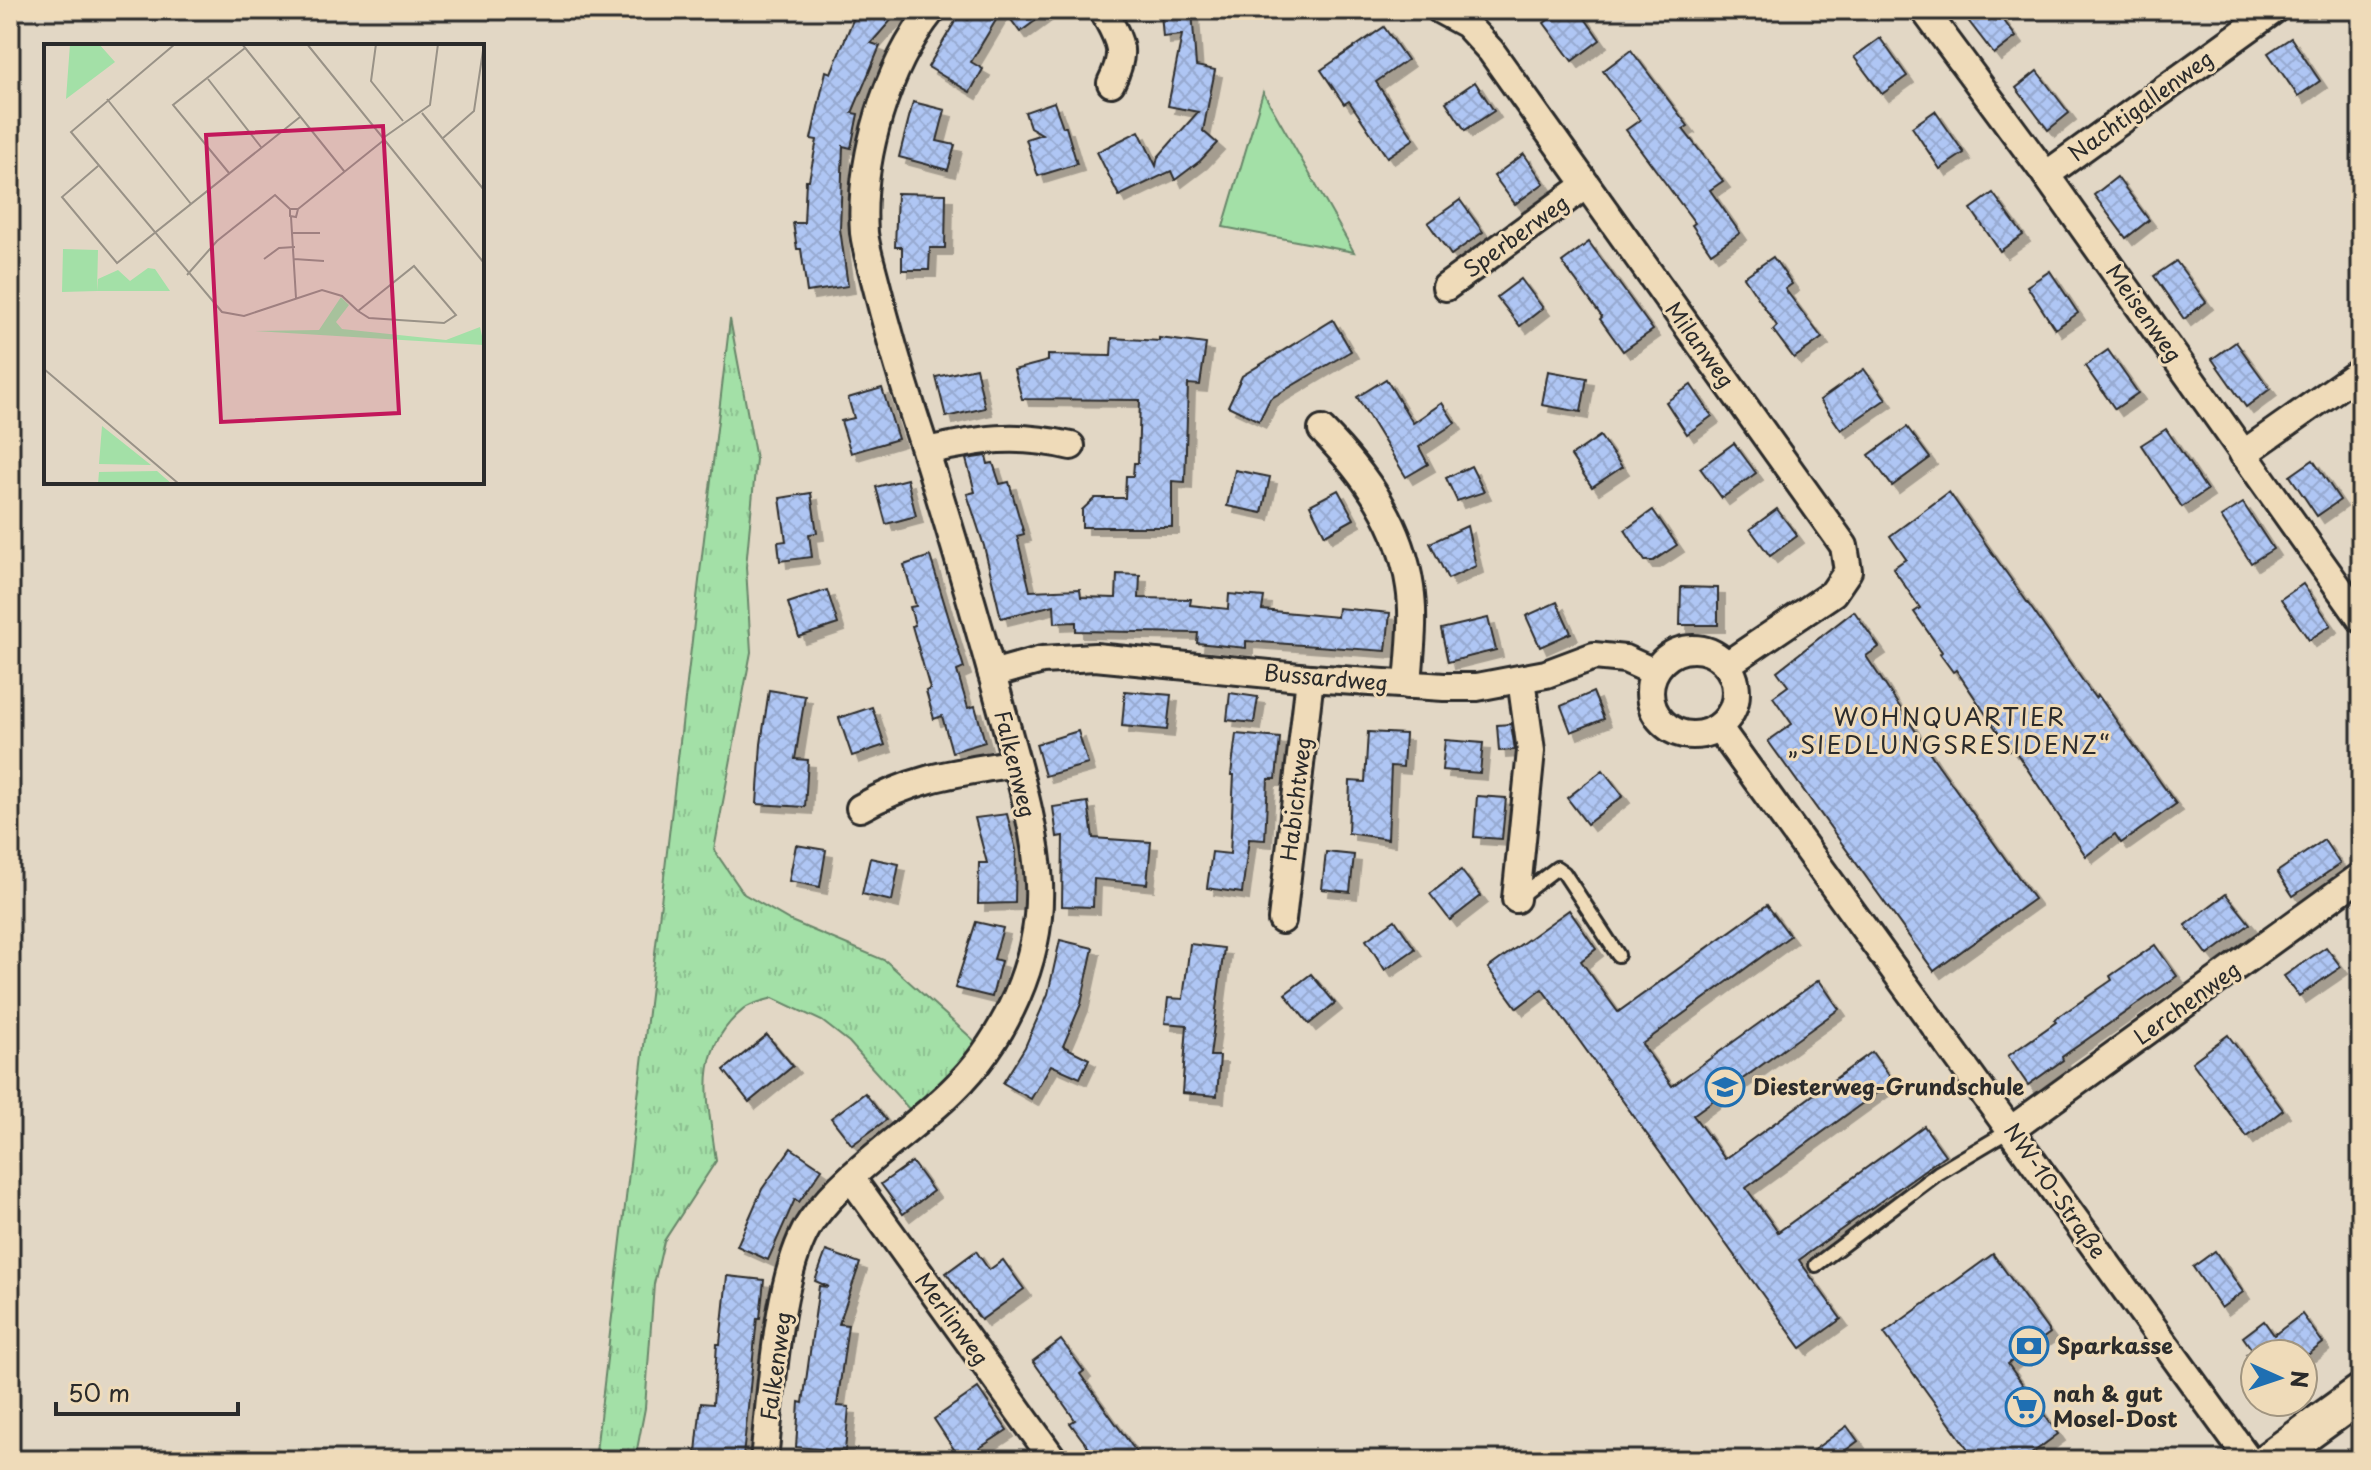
<svg xmlns="http://www.w3.org/2000/svg" width="2371" height="1470" font-family="'Playpen Sans',sans-serif">
	<defs>
		<pattern id="grass-tufts" width="24" height="20" patternUnits="userSpaceOnUse" patternTransform="scale(2)"><rect width="24" height="20" fill="#a3e0a7"/><path d="M3 7l-1-3M5 7V3M7 7l1-3M15 17l-1-3M17 17v-4M19 17l1-3" fill="none" stroke="#8cc090"/></pattern>
		<pattern id="building-cross-hatch" width="8" height="8" patternUnits="userSpaceOnUse" patternTransform="scale(2)"><rect width="8" height="8" fill="#afc6f4"/><path d="M0 0l8 8M0 8l8-8" fill="none" stroke="#97aad1"/></pattern>
		<filter id="shadow"><feDropShadow dx="7" dy="7" stdDeviation="0" flood-color="#0004"/></filter>
	</defs>
	<rect width="100%" height="100%" fill="#e2d7c5"/>
	<filter id="ink" filterUnits="userSpaceOnUse"><feTurbulence type="fractalNoise" baseFrequency=".0125" numOctaves="2"/><feDisplacementMap in="SourceGraphic" scale="16" xChannelSelector="R" yChannelSelector="G"/><feConvolveMatrix kernelMatrix="1 2 1 2 8 2 1 2 1" color-interpolation-filters="sRGB"/></filter>
	<g filter="url(#ink)">
		<path fill="url(#grass-tufts)" stroke="#678669" stroke-width="2" d="M730,319L756,459L746,567L751,652L714,850L744,894L791,921L886,961L977,1043L943,1084L909,1109L849,1042L822,1021L773,998C764,1001 751,1003 744,1009C691,1052 709,1103 716,1161L664,1241L654,1284L645,1408L635,1460H595Z"/>
		<polygon fill="#a3e0a7" stroke="#678669" stroke-width="2" points="1263,92 1354,252 1223,227"/>
		<g fill="url(#building-cross-hatch)" stroke="#2b2b2b" stroke-width="2" filter="url(#shadow)">
			<polygon points="857,10 900,10 871,43 880,46 852,113 858,114 851,148 843,146 840,229 848,286 807,292 801,249 797,249 793,223 804,223 806,180 809,180 817,140 811,139 826,71 831,73"/>
			<polygon points="982,10 1002,10 971,62 983,69 970,92 928,67 959,15 968,20"/>
			<polygon points="1004,10 1050,10 1020,32"/>
			<polygon points="1192,10 1196,66 1215,70 1203,131 1217,143 1200,161 1175,180 1171,171 1119,196 1097,152 1139,131 1156,166 1158,157 1198,112 1168,106 1182,35 1163,37 1161,13"/>
			<polygon points="1561,10 1579,10 1600,40 1572,61 1544,23"/>
			<polygon points="1960,10 1996,10 2016,37 1994,54"/>
			<polygon points="1384,27 1407,60 1376,82 1414,139 1387,157 1349,101 1344,104 1321,70"/>
			<polygon points="1880,38 1907,76 1882,94 1854,57"/>
			<polygon points="2291,38 2320,81 2298,96 2268,53"/>
			<polygon points="1631,50 1688,126 1683,129 1723,181 1710,190 1740,233 1711,253 1692,225 1695,223 1626,130 1640,120 1603,71"/>
			<polygon points="2037,71 2069,113 2048,130 2016,88"/>
			<polygon points="1475,82 1494,111 1465,130 1446,102"/>
			<polygon points="913,102 945,110 937,141 955,145 948,170 899,157"/>
			<polygon points="1054,102 1063,127 1066,127 1077,164 1038,176 1026,139 1042,134 1030,127 1025,112"/>
			<polygon points="1935,111 1964,153 1940,169 1912,127"/>
			<polygon points="1524,154 1544,183 1515,204 1494,176"/>
			<polygon points="2117,177 2149,220 2126,238 2094,195"/>
			<polygon points="897,193 946,194 945,248 930,248 929,270 902,270 902,247 895,247"/>
			<polygon points="1993,193 2023,235 2000,251 1971,209"/>
			<polygon points="1460,200 1483,232 1451,255 1428,223"/>
			<polygon points="1589,242 1653,330 1623,351 1600,319 1602,317 1562,262"/>
			<polygon points="1773,257 1792,284 1785,289 1822,338 1794,358 1773,330 1777,326 1744,277"/>
			<polygon points="2176,261 2206,302 2184,319 2154,276"/>
			<polygon points="2050,271 2078,313 2055,329 2027,286"/>
			<polygon points="1521,279 1543,308 1520,326 1497,297"/>
			<polygon points="1333,320 1351,351 1270,399 1259,421 1228,406 1242,376"/>
			<polygon points="1112,338 1159,341 1159,338 1206,344 1200,385 1188,384 1185,482 1172,481 1172,527 1082,527 1082,510 1095,498 1125,498 1126,476 1133,476 1134,463 1138,463 1140,400 1022,399 1014,370 1048,361 1048,355 1111,356"/>
			<polygon points="2236,342 2270,389 2246,407 2212,359"/>
			<polygon points="2108,350 2138,393 2115,409 2085,366"/>
			<polygon points="976,368 985,408 946,417 936,377"/>
			<polygon points="1864,369 1886,399 1841,430 1820,400"/>
			<polygon points="1548,371 1587,378 1581,412 1542,405"/>
			<polygon points="1386,379 1413,423 1442,403 1455,423 1419,447 1428,464 1406,477 1357,397"/>
			<polygon points="1691,385 1712,416 1687,434 1666,402"/>
			<polygon points="882,388 898,439 851,453 841,421 854,418 848,398"/>
			<polygon points="1907,427 1930,458 1892,486 1869,455"/>
			<polygon points="2166,429 2207,490 2182,507 2141,445"/>
			<polygon points="1600,436 1622,467 1592,487 1571,456"/>
			<polygon points="1734,443 1756,473 1722,498 1700,468"/>
			<polygon points="986,456 988,464 993,463 1000,484 1009,482 1024,534 1017,536 1030,591 1080,589 1081,597 1116,598 1117,574 1140,575 1139,598 1191,599 1190,605 1228,609 1229,594 1264,597 1262,610 1337,617 1338,608 1390,613 1386,651 1246,641 1246,648 1197,643 1198,633 1076,631 1076,622 1055,623 1054,605 1001,618 984,546 967,494 975,492 966,459"/>
			<polygon points="2313,460 2340,500 2317,516 2290,476"/>
			<polygon points="1471,466 1484,492 1457,501 1446,478"/>
			<polygon points="1235,470 1270,477 1262,513 1227,506"/>
			<polygon points="907,479 916,516 886,524 876,487"/>
			<polygon points="1338,490 1354,519 1325,535 1310,505"/>
			<polygon points="1949,492 2095,698 2098,695 2176,804 2121,843 2115,834 2086,856 2013,748 2010,750 1956,670 1953,672 1940,654 1942,652 1914,612 1920,608 1893,568 1906,559 1890,536"/>
			<polygon points="811,493 817,533 809,534 812,557 780,561 778,542 786,541 780,498"/>
			<polygon points="2243,503 2273,549 2251,563 2221,517"/>
			<polygon points="1777,509 1797,536 1770,556 1750,529"/>
			<polygon points="1653,510 1677,545 1653,561 1645,561 1625,530"/>
			<polygon points="1467,526 1476,566 1448,579 1430,543"/>
			<polygon points="930,556 964,668 957,671 968,708 975,706 985,742 952,752 942,716 934,719 926,691 930,689 912,626 915,625 910,607 916,606 904,565"/>
			<polygon points="2303,584 2331,625 2309,640 2281,599"/>
			<polygon points="1681,587 1718,588 1718,625 1680,625"/>
			<polygon points="827,590 838,624 799,637 788,603"/>
			<polygon points="1557,602 1571,633 1540,647 1526,616"/>
			<polygon points="1854,611 1879,647 1866,656 1934,759 2034,899 1934,971 1768,741 1792,724 1773,697 1788,686 1777,671"/>
			<polygon points="1488,618 1496,650 1448,662 1441,629"/>
			<polygon points="769,690 805,696 795,759 808,760 805,807 757,804 761,744"/>
			<polygon points="1125,691 1171,695 1167,730 1122,726"/>
			<polygon points="1593,692 1604,719 1571,732 1561,706"/>
			<polygon points="1230,693 1258,697 1254,723 1227,720"/>
			<polygon points="872,707 885,745 852,756 839,718"/>
			<polygon points="1511,724 1515,750 1499,751 1497,725"/>
			<polygon points="1078,731 1088,764 1045,776 1036,744"/>
			<polygon points="1368,732 1405,734 1403,767 1391,766 1388,839 1348,833 1350,781 1365,782"/>
			<polygon points="1236,734 1280,738 1276,779 1268,779 1265,840 1249,839 1242,893 1207,888 1212,852 1230,854 1234,775 1231,775"/>
			<polygon points="1445,740 1483,743 1480,773 1442,770"/>
			<polygon points="1603,770 1623,796 1587,824 1567,798"/>
			<polygon points="1477,796 1506,798 1502,839 1474,837"/>
			<polygon points="1088,802 1093,838 1151,842 1147,884 1094,879 1093,907 1062,906 1063,836 1057,837 1053,807"/>
			<polygon points="1007,814 1016,850 1015,903 978,904 979,863 987,863 975,818"/>
			<polygon points="2324,840 2340,864 2293,896 2277,872"/>
			<polygon points="796,845 826,850 820,887 789,881"/>
			<polygon points="1326,852 1354,855 1350,892 1322,889"/>
			<polygon points="870,858 899,864 892,901 862,894"/>
			<polygon points="1461,870 1481,896 1450,920 1430,894"/>
			<polygon points="2226,894 2250,924 2208,955 2185,925"/>
			<polygon points="1767,905 1790,936 1642,1044 1672,1086 1819,980 1839,1009 1693,1115 1725,1159 1872,1052 1893,1081 1746,1188 1778,1232 1924,1126 1945,1155 1799,1260 1841,1319 1801,1348 1542,989 1517,1008 1488,968 1569,910 1596,949 1581,961 1618,1012"/>
			<polygon points="1395,920 1415,949 1385,970 1366,940"/>
			<polygon points="976,922 1003,928 994,959 1001,961 992,997 955,988"/>
			<polygon points="1060,940 1093,948 1081,1004 1063,1046 1089,1059 1080,1078 1051,1065 1031,1099 1003,1083 1025,1047 1048,994"/>
			<polygon points="1190,944 1224,948 1210,1056 1220,1056 1217,1096 1182,1093 1187,1025 1165,1023 1168,998 1183,999"/>
			<polygon points="2155,945 2177,976 2062,1057 2063,1060 2028,1085 2008,1056 2056,1022 2054,1020 2112,980 2110,976"/>
			<polygon points="2326,947 2341,967 2299,996 2284,976"/>
			<polygon points="1311,974 1335,1003 1309,1024 1285,994"/>
			<polygon points="767,1035 793,1066 749,1102 724,1070"/>
			<polygon points="2228,1035 2283,1110 2247,1137 2192,1062"/>
			<polygon points="865,1093 886,1120 852,1145 831,1118"/>
			<polygon points="791,1148 822,1169 799,1202 795,1199 768,1260 737,1246 762,1189"/>
			<polygon points="912,1162 933,1191 903,1214 881,1184"/>
			<polygon points="826,1251 860,1263 839,1324 848,1325 837,1406 849,1407 845,1451 796,1447 799,1402 803,1403 819,1286 829,1287 815,1281"/>
			<polygon points="976,1251 989,1270 1003,1260 1024,1289 981,1320 946,1273"/>
			<polygon points="2215,1251 2243,1292 2221,1308 2193,1267"/>
			<polygon points="1993,1254 2050,1333 2008,1364 2058,1434 2023,1460 1976,1460 1884,1333"/>
			<polygon points="727,1276 764,1280 760,1318 757,1318 743,1457 696,1452 701,1403 713,1404 717,1344 720,1344"/>
			<polygon points="2302,1314 2323,1343 2309,1354 2248,1354 2253,1351 2243,1337 2264,1321 2274,1335"/>
			<polygon points="1061,1340 1084,1371 1080,1374 1142,1460 1098,1460 1070,1423 1075,1420 1033,1361"/>
			<polygon points="978,1388 1007,1430 961,1460 934,1419"/>
			<polygon points="1847,1426 1858,1441 1833,1460 1800,1460"/>
		</g>
		<g fill="none" stroke-linecap="round" stroke-linejoin="round">
			<defs>
				<g id="lane">
					<polyline points="1520,896 1557,868 1564,873 1618,955"/>
					<polyline points="1816,1265 1938,1173 2012,1129"/>
				</g>
				<g id="street">
					<path d="M1103,10C1119,41 1128,49 1111,83"/>
					<polyline points="1440,10 1466,24 1491,51 1844,546 1848,571 1833,593 1728,664"/>
					<polyline points="1924,10 2046,175 2361,619"/>
					<polyline points="2046,175 2274,10"/>
					<polyline points="1446,287 1586,185"/>
					<path d="M1322,430C1365,474 1401,524 1410,587C1415,619 1410,653 1408,685"/>
					<path d="M926,451C981,439 1015,433 1071,446"/>
					<polyline points="2243,454 2361,371"/>
					<circle cx="1693" cy="692" r="43"/>
					<polyline points="992,674 1042,660 1095,657 1310,678 1444,687 1477,687 1546,674 1594,656 1625,659 1654,672"/>
					<polyline points="1719,728 2249,1460"/>
					<path d="M860,808C915,777 955,773 1016,763"/>
					<polyline points="1516,899 1531,751 1521,679"/>
					<polyline points="1282,920 1310,678"/>
					<polyline points="2012,1129 2361,876"/>
					<polyline points="851,1178 1054,1460"/>
					<path d="M764,1460C771,1398 777,1269 812,1220C849,1169 907,1135 952,1091C1005,1040 1042,960 1039,884C1036,826 1018,770 1003,714C975,612 945,510 912,409C898,366 886,324 875,280C871,264 866,249 864,233C859,160 886,67 932,10"/>
				</g>
				<polyline id="secondary" points="2269,1460 2361,1393"/>
			</defs>
			<use href="#lane" stroke="#2b2b2b" stroke-width="18"/>
			<use href="#street" stroke="#2b2b2b" stroke-width="32"/>
			<use href="#secondary" stroke="#2b2b2b" stroke-width="42"/>
			<use href="#lane" stroke="#efdbb9" stroke-width="12"/>
			<use href="#street" stroke="#efdbb9" stroke-width="26"/>
			<use href="#secondary" stroke="#efdbb9" stroke-width="36"/>
		</g>
	</g>
	<defs>
		<symbol id="school-ring" viewBox="-11 -11 22 22"><circle r="9.5" fill="#efdbb9" stroke="#1f6fb2" stroke-width="1.5"/><path d="M0-5L7-2L0 1L-7-2ZM-4 1L0 2.5L4 1V4Q0 6-4 4Z" fill="#1f6fb2"/></symbol>
		<symbol id="bank-ring" viewBox="-11 -11 22 22"><circle r="9.5" fill="#efdbb9" stroke="#1f6fb2" stroke-width="1.5"/><path d="M-6-4H6V4H-6ZM0-2.3a2.3 2.3 0 1 0 0 4.6a2.3 2.3 0 1 0 0-4.6Z" fill="#1f6fb2"/></symbol>
		<symbol id="supermarket-ring" viewBox="-11 -11 22 22"><circle r="9.5" fill="#efdbb9" stroke="#1f6fb2" stroke-width="1.5"/><path d="M-6-5.5h2.5l.6 2H6L4.5 2H-2.5L-4.4-4H-6ZM-1.5 3.2a1.3 1.3 0 1 0 .1 0ZM3 3.2a1.3 1.3 0 1 0 .1 0Z" fill="#1f6fb2"/></symbol>
	</defs>
	<g fill-rule="evenodd">
		<use href="#school-ring" x="1703" y="1065" width="44" height="44"/>
		<use href="#bank-ring" x="2007" y="1324" width="44" height="44"/>
		<use href="#supermarket-ring" x="2003" y="1385" width="44" height="44"/>
	</g>
	<g text-anchor="middle" stroke-width="6" stroke-linejoin="round" paint-order="stroke">
		<g font-size="22" fill="#2b2b2b" stroke="#efdbb9">
			<text transform="translate(2141 106) rotate(-36)" y="8">Nachtigallenweg</text>
			<text transform="translate(1516 236) rotate(-36)" y="8">Sperberweg</text>
			<text transform="translate(2144 313) rotate(55)" y="8">Meisenweg</text>
			<text transform="translate(1700 345) rotate(54)" y="8">Milanweg</text>
			<text transform="translate(1326 678) rotate(5)" y="8">Bussardweg</text>
			<text transform="translate(1015 764) rotate(76)" y="8">Falkenweg</text>
			<text transform="translate(1296 799) rotate(-83)" y="8">Habichtweg</text>
			<text transform="translate(2187 1003) rotate(-36)" y="8">Lerchenweg</text>
			<text transform="translate(2055 1191) rotate(55)" y="8">NW-10-Straße</text>
			<text transform="translate(952 1319) rotate(54)" y="8">Merlinweg</text>
			<text transform="translate(776 1366) rotate(-82)" y="8">Falkenweg</text>
		</g>
		<g font-size="22" font-weight="bold" fill="#2b2b2b" stroke="#efdbb9" text-anchor="start">
			<text x="1753" y="1095">Diesterweg-Grundschule</text>
			<text x="2057" y="1354">Sparkasse</text>
			<text x="2053" y="1402">nah &amp; gut<tspan x="2053" dy="25">Mosel-Dost</tspan></text>
		</g>
		<g font-size="24" letter-spacing="2" fill="#2b2b2b" stroke="#efdbb9">
			<text x="1950" y="726">WOHNQUARTIER<tspan x="1950" dy="28">„SIEDLUNGSRESIDENZ“</tspan></text>
		</g>
	</g>
	<g transform="translate(44 44)">
		<rect width="440" height="440" fill="#e2d7c5"/>
		<path d="M26,0H55L71,18L22,55ZM104,224L111,225L126,247H53L54,235L74,226L86,237ZM297,253L305,261L292,278L298,285L402,296L436,283L440,301L211,287L275,286Z" fill="#a3e0a7"/>
		<path d="M19,205L54,206L53,247L18,248ZM58,382L107,421L55,420ZM113,427L128,440H54L55,428Z" fill="#a3e0a7"/>
		<path fill="none" stroke="#999287" stroke-width="2" d="M131,0L27,88L178,268L200,272L278,246L298,252L314,267L325,274L400,279L412,271L370,222L314,267M198,0L300,127M263,0L440,219M332,0L327,37L359,77M164,35L217,103M63,55L147,160M378,69L440,146M339,94L386,61L394,0M399,94L430,67L440,0M54,122L18,153L73,219L256,73M185,129L129,61L201,4M254,165H246V172L252,173L254,165L340,96M247,173L252,254M249,189H276M220,215L235,204L251,203M250,215L280,217M143,231L173,197L231,151L246,165M0,325L135,440"/>
		<path fill="#c2185b" fill-opacity="0.15" stroke="#c2185b" stroke-width="4" d="M339,82L355,369L177,378L162,91Z"/>
		<rect width="440" height="440" fill="none" stroke="#2b2b2b" stroke-width="4"/>
	</g>
	<rect width="2371" height="1470" fill="none" stroke="#efdbb9" stroke-width="40"/>
	<rect x="20" y="20" width="2331" height="1430" fill="none" stroke="#2b2b2b" stroke-width="3" filter="url(#ink)"/>
	<g transform="translate(2279 1378) rotate(93)"><circle r="38" fill="#efdbb9" stroke="#a19580" stroke-width="2"/>
	<path d="M0-6L14 30L0 20L-14 30Z" fill="#1f6fb2"/>
	<text y="-12" font-size="22" font-weight="bold" text-anchor="middle" fill="#2b2b2b">N</text>
	</g>
	<path d="M56 1402v12h182v-12" fill="none" stroke="#2b2b2b" stroke-width="4"/>
	<text x="68" y="1402" font-size="24" fill="#2b2b2b" stroke="#efdbb9" stroke-width="6" paint-order="stroke">50 m</text>
</svg>
